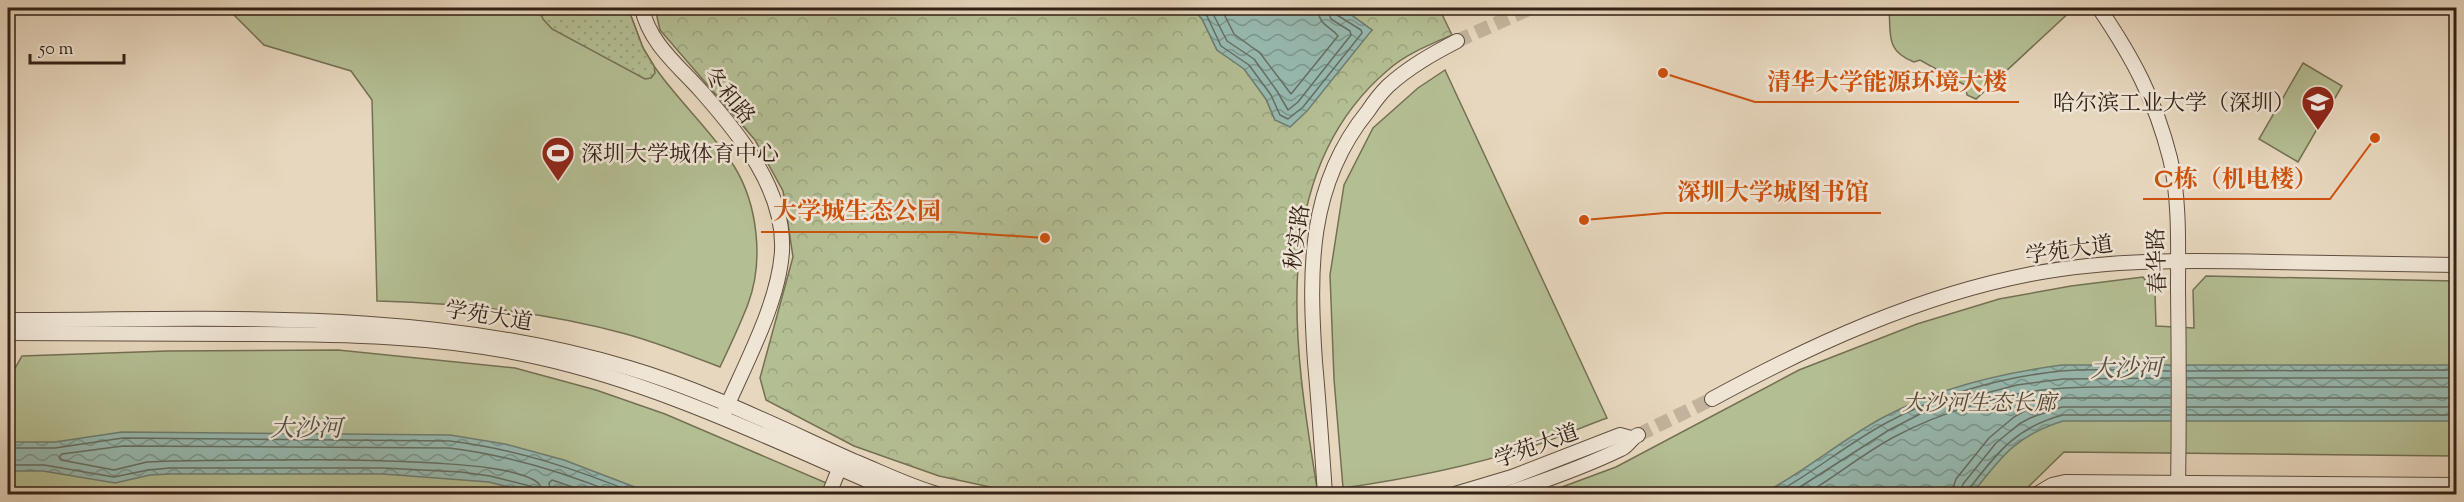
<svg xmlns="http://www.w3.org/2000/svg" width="2464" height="502" font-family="'Sorts Mill Goudy','Noto Serif SC',serif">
	<defs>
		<pattern id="forest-crowns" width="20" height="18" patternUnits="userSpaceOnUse" patternTransform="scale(1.5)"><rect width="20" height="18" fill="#b4be93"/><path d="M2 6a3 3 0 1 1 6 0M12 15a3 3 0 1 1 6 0" fill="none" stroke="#9ba37e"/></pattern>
		<pattern id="garden-dots" width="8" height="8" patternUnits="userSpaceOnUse" patternTransform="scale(1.5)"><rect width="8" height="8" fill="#b4be93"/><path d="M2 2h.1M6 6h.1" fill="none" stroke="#9ba37e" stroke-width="1.8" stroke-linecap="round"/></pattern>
		<pattern id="water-waves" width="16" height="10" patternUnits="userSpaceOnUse" patternTransform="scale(1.5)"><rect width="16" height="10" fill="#97bab1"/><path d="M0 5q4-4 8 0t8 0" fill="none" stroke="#7c978f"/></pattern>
	</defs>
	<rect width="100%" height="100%" fill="#e7d7be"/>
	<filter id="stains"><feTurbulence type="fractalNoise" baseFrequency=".00333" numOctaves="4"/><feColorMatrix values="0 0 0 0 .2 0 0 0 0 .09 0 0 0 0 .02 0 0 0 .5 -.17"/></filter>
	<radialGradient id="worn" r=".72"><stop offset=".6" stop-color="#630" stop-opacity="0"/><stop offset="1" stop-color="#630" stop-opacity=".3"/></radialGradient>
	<g fill="#b4be93" stroke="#747054" stroke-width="1.5">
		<path d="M227,8H628L643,48L654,66C678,101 711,130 734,166C758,205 764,261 748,304C740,325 730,346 720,367C689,355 658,343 626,334C546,312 459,303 377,301L372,100L351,71L264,45Z"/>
		<path d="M1889,8H2074L1976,99L1967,95L1965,85L1920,60L1914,62C1885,51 1891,34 1889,8Z"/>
		<polygon points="2303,63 2342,86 2298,162 2259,139"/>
		<path d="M1445,70L1607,418C1582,427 1558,438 1533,446C1471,466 1407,479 1343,488L1334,379L1330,275L1344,185L1373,128L1418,88Z"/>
		<polygon points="2206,276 2456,281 2456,456 2064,452 2021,494 1543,494 1616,467 1799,370 1917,324 1999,299 2071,286 2143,277 2155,293 2156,326 2194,328 2193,290"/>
		<polygon points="338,350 515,368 596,390 665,414 852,494 8,494 8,410 14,409 14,370 22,356 167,351"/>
	</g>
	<path fill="url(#forest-crowns)" stroke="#747054" stroke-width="1.5" d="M655,8H1192L1202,19L1217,50L1244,68L1266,99L1275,120L1372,30L1347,12L1332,8H1439L1452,35C1429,45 1406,54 1388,70C1264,175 1295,353 1318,494H1023L939,476L854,446L766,400L760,378L793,257L783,191L755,140L660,30Z"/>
	<polygon fill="url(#garden-dots)" stroke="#747054" stroke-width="1.5" points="538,8 628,8 643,48 654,66 655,73 651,78 645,79 552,29 543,19"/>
	<g fill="url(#water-waves)" stroke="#6f7d73" stroke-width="1.5">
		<polygon points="1192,8 1332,8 1347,12 1372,30 1307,111 1290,127 1275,120 1266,99 1244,69 1217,50 1202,19"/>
		<path d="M2062,365H2456V421H2063C2015,436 2001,457 1972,494H1762C1804,472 1840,441 1882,418C1937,388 2001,373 2062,365Z"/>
		<polygon points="122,432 450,435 505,444 564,460 653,494 536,494 489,482 383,474 171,474 150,475 115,483 43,471 8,471 8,442 55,442"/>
	</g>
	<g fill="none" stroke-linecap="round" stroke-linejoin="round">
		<g stroke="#656e63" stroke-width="1.5">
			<polyline points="1200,8 1207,16 1221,46 1249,65 1271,95 1280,115 1288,119 1303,107 1362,33 1361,30 1337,15 1335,8"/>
			<polyline points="1210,8 1227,41 1254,59 1277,91 1288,110 1298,102 1351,35 1350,31 1331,19 1327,8"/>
			<path d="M1221,8L1234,34L1260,53L1291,94L1338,36C1330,25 1319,27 1318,8"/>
			<polyline points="2187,371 2456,370"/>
			<polyline points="2187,378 2456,378"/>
			<polyline points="2187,387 2456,387"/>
			<polyline points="2187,398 2456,398"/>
			<polyline points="2187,407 2456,407"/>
			<polyline points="2187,415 2456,415"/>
			<path d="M8,448H55L123,438L450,441C516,449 576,469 637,494"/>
			<polyline points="8,465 44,465 114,477 148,470 170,468 383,468 461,472 490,476 530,486 534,489 534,494"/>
			<path d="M542,494C542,488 540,483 534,480C510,467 462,465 435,463C347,458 259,460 171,461L147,462L114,470L61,460L59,457L62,454L123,446L449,448C508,455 563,472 617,494"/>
			<polyline points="551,494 549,483 552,480 593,494"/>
			<path d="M1774,494C1813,473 1847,444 1886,423C1937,395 2003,377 2061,371C2097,368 2134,371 2170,371"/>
			<polyline points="1789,494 1889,430 1922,413 1990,392 2017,385 2063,379 2170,378"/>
			<path d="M1806,494C1836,476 1864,453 1894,437C1940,412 2013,390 2065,388C2100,386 2135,387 2170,387"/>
			<polyline points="1951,494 1956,479 1989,438 2014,417 2026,410 2062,398 2170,398"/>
			<polyline points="1960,494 1963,484 1996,443 2019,424 2030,418 2062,407 2170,407"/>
			<path d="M1968,494L1969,489C1997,453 2016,427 2063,415H2170"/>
		</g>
		<g stroke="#c3b39c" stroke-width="14" stroke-dasharray="14 7" stroke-linecap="butt">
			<polyline points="1457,41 1531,8"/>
			<polyline points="1638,435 1712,399"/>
		</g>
		<defs>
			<g id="minor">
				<path d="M642,8C649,43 679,66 702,92C740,135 785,190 782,251C779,303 744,366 724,413"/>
				<path d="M2099,8C2133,58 2155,99 2170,158C2180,198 2178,249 2178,290C2179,358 2179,426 2178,494"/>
				<path d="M8,320C216,320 427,307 629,368C707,391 782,429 856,462C883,473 909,486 937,494"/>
				<path d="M8,333C84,333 161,333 238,334C338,334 439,335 537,357C664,385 781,444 899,494"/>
				<path d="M1712,399C1813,344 1918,296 2031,274C2111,259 2191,260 2271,262C2333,263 2395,264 2456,265"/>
				<polyline points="829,494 839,469"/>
				<path d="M1325,494C1322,450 1319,406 1315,362C1309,271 1307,186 1368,111C1374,102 1381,93 1388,86C1409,67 1432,54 1457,41"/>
				<polyline points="1455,494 1512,477 1620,435 1631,438"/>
				<path d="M1505,494C1544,481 1584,467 1621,449C1628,446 1631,438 1638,435"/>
				<polyline points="2037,494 2052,485 2065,482 2456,485"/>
			</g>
		</defs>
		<use href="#minor" stroke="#604e3f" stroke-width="16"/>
		<use href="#minor" stroke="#efe5d5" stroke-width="14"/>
	</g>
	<defs>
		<symbol id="university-pin" viewBox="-11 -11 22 30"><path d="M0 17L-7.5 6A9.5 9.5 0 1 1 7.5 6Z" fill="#8f2418" stroke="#efe5d5"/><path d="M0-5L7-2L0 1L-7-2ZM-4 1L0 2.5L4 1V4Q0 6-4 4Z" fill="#fff"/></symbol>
		<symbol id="stadium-pin" viewBox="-11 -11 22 30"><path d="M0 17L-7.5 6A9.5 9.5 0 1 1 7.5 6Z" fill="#8f2418" stroke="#efe5d5"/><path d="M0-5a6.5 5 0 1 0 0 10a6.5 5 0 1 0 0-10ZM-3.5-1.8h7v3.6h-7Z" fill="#fff"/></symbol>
	</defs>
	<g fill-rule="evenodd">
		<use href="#university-pin" x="2299" y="83" width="38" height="52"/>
		<use href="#stadium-pin" x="539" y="134" width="38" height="52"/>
	</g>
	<g text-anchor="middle" stroke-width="5" stroke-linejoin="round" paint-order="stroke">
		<g font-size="22" fill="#332115" stroke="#efe5d5">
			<text transform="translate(730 95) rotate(50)" y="8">冬和路</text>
			<text transform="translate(1296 237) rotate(-82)" y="8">秋实路</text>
			<text transform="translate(2069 249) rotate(-8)" y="8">学苑大道</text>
			<text transform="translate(2156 261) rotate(-92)" y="8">春华路</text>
			<text transform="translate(489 315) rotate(9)" y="8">学苑大道</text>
			<text transform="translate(1536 445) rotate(-20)" y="8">学苑大道</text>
		</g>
		<g font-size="22" fill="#332115" stroke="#efe5d5" text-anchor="end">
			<text x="2295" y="110">哈尔滨工业大学（深圳）</text>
			<text x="581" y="161" text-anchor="start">深圳大学城体育中心</text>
		</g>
		<g font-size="22" font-style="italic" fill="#534834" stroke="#efe5d5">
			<text x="1979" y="410">大沙河生态长廊</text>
		</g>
		<g font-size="24" font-style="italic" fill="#514f44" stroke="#efe5d5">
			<text transform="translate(2126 368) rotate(-1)" y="8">大沙河</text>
			<text x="306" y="436">大沙河</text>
		</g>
	</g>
	<path fill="none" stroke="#cd510d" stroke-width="2" d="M1663 73L1755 102H2019M2375 138L2330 199H2143M1584 220L1665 213H1881M1045 238L953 232H761"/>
	<g fill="#cd510d" stroke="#efe5d5" stroke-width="2">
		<circle cx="1663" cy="73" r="6"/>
		<circle cx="2375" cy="138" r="6"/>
		<circle cx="1584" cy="220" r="6"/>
		<circle cx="1045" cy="238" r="6"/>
	</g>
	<g font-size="24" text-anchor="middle" font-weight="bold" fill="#cd510d" stroke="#efe5d5" stroke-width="5" stroke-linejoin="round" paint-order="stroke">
		<text x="1887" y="90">清华大学能源环境大楼</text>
		<text x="2236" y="187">C栋（机电楼）</text>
		<text x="1773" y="200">深圳大学城图书馆</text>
		<text x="857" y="219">大学城生态公园</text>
	</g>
	<rect width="2464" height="502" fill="none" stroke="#e7d7be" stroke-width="30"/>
	<rect x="9" y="9" width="2446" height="484" fill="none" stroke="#332115" stroke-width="3"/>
	<rect x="15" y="15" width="2434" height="472" fill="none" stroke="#332115" stroke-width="1.5"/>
	<path d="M30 54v9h94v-9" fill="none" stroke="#332115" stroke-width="3"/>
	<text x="39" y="54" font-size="18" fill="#332115" stroke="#efe5d5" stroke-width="4.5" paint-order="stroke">50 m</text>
	<rect width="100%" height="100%" filter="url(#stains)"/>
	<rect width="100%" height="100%" fill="url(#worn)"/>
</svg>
